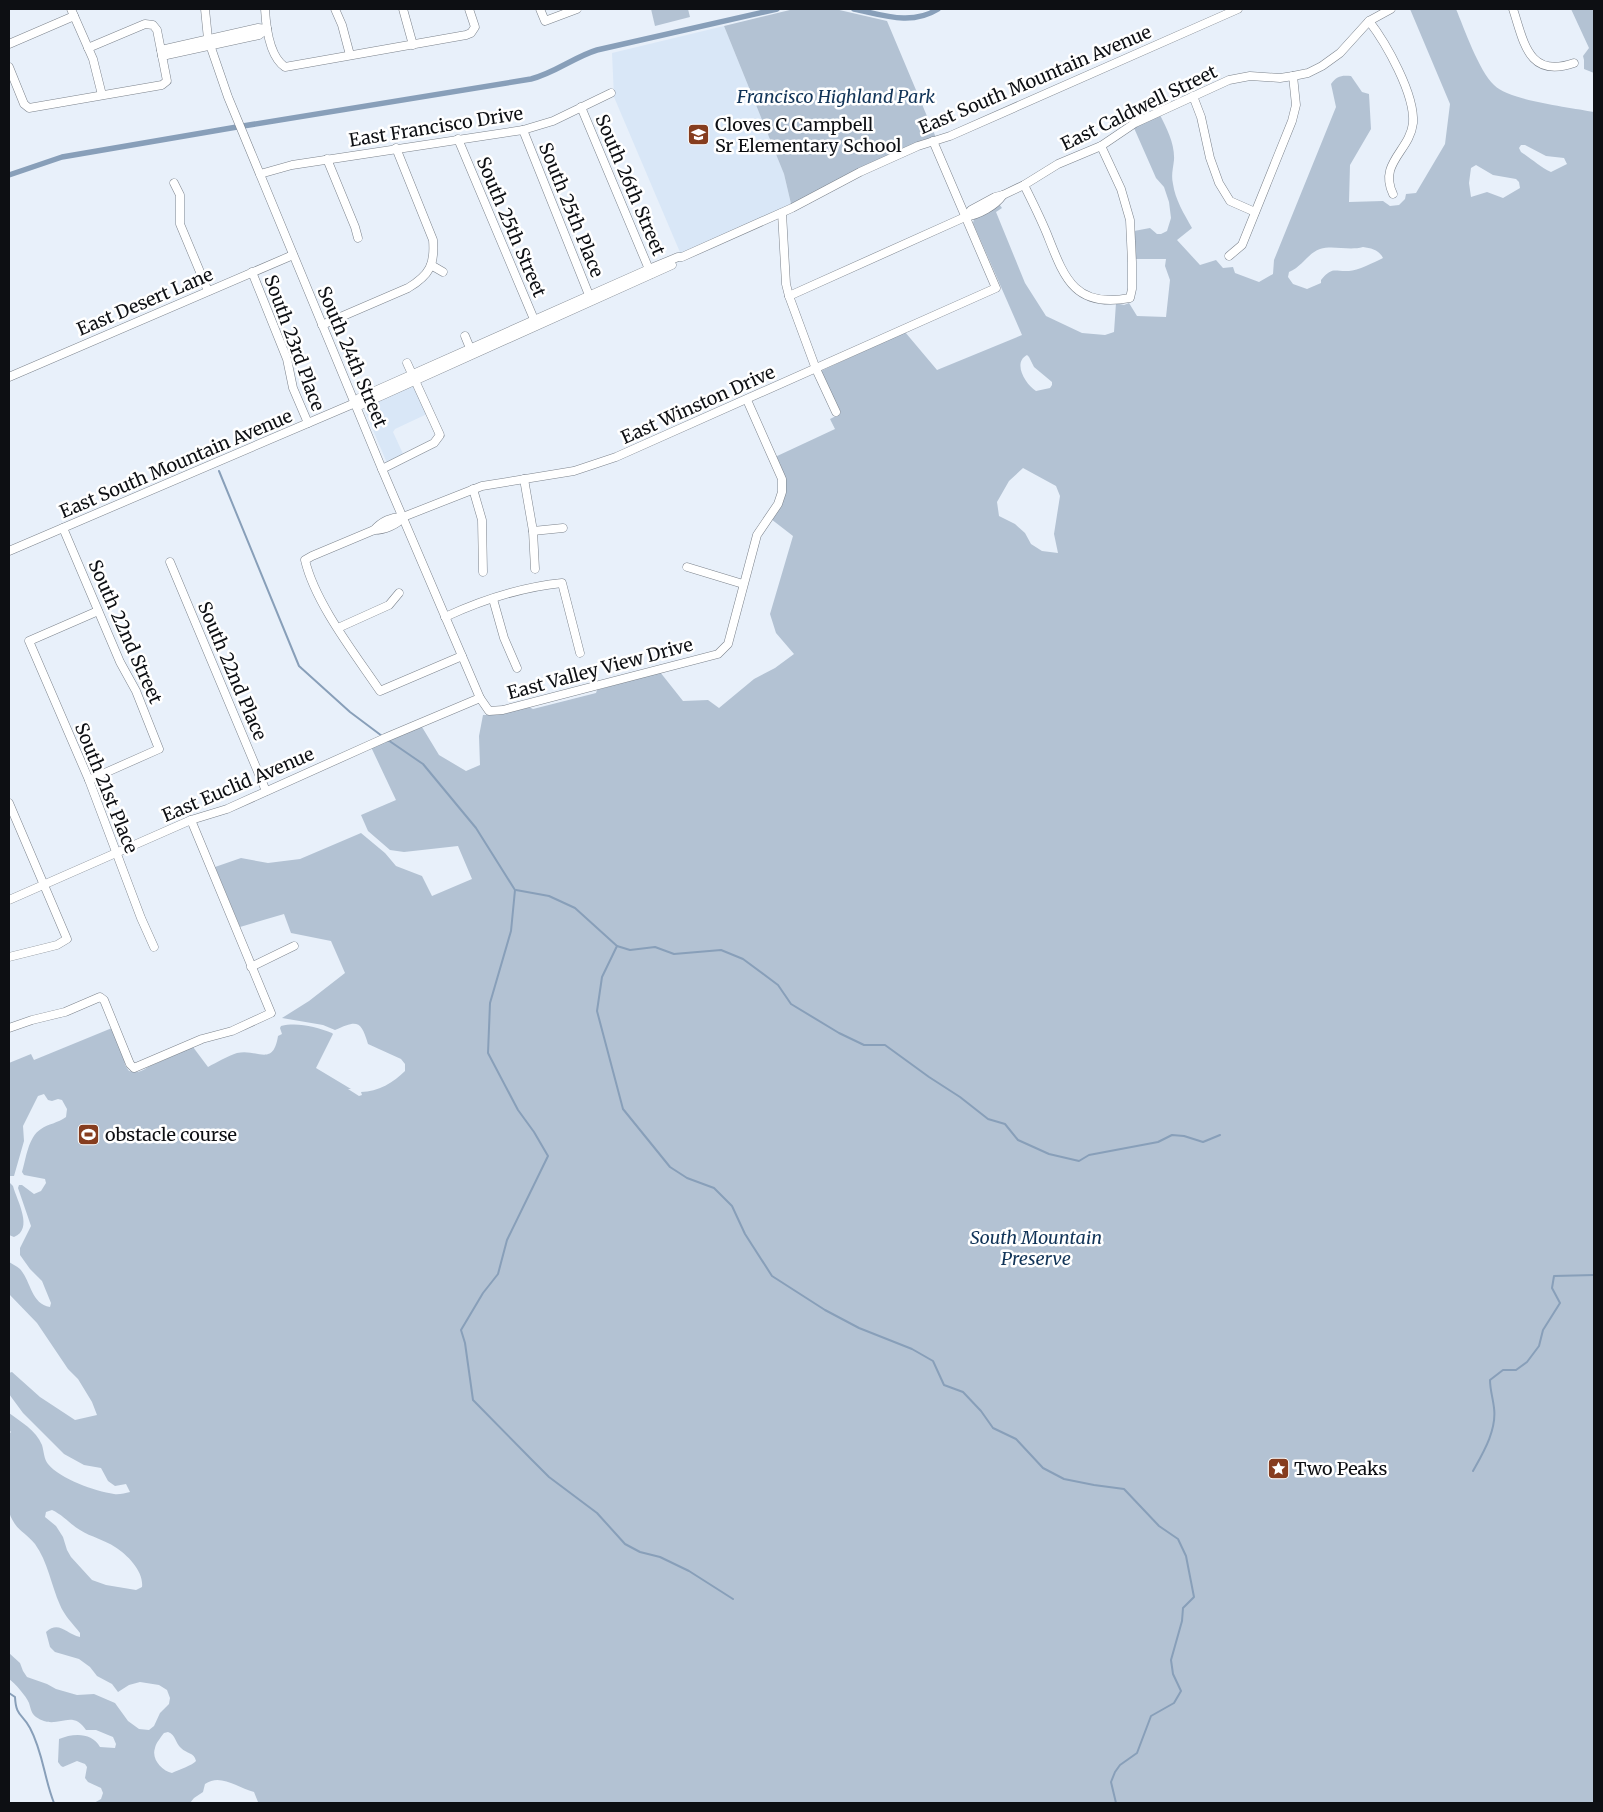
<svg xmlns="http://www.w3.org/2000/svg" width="1603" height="1812" font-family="Merriweather,serif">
	<rect width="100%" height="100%" fill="#e8f0fa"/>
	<g fill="#d9e7f7">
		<polygon points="724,26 784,174 792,208 682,257 614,97 612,53"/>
		<polygon points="411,386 415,386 427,414 395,429 393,432 404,456 387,463 364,409"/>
	</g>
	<g fill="#b3c2d3" fill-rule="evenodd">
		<polygon points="651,9 688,9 690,17 655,26"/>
		<polygon points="794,9 835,9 887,21 937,140 918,146 792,208 784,174 724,26"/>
		<path d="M1410,9H1456C1464,28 1479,71 1494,85C1510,101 1570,107 1594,112V1803H252L258,1802L254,1792C237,1788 221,1773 205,1784L203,1792L194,1798L190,1803H94L101,1799L103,1793L101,1788L88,1782L85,1778L87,1767L85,1764L77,1761L63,1767L61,1766L58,1762L59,1739C73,1733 92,1732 100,1747L115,1748L116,1744L113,1737L96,1730H86C71,1707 57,1732 36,1717C31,1713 31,1709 29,1703C26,1696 15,1683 9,1679V1653L20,1663L23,1671L27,1677L47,1684L56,1689L77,1695L94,1694L115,1703L128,1721L139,1729L149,1730L154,1726L160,1713L169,1704L170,1698L167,1690L159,1685L140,1682L129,1685L118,1692L112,1684L97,1676L90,1667L79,1659L55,1652L50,1647L46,1632C59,1620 66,1634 80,1637V1633C73,1624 64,1615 60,1605C51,1585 48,1562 35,1544C24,1531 15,1530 9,1512V1434L11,1432L9,1430V1413C21,1422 36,1430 42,1445C44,1452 44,1459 48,1464C60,1479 95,1491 114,1494C119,1495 125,1493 130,1492L126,1484L115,1486L108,1481L101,1468L84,1465L64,1454L23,1413L9,1394V1373L12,1372L40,1397L75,1420L97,1415L92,1402L78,1379L68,1369L37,1323L9,1294V1262C12,1264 17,1266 20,1269C31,1281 31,1304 50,1307L51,1303L42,1281L30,1269L20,1255V1248L31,1226L18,1188L19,1185H22L34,1194L41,1191L46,1183L45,1179L24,1175L22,1172C26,1159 28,1137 41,1129C48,1124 58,1123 66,1117L67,1109L62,1100L58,1099L52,1101L48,1100L44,1094L38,1096L23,1126L24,1141L14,1176H9V1063L31,1054L34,1060L112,1028L124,1057L125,1065L129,1071C137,1073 141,1072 148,1067L193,1047L208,1067C217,1062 228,1056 237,1053C257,1048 273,1068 278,1036L282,1034L280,1028L281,1026C298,1022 316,1027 332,1033L333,1034L316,1068L351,1089H348L359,1096L362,1095L361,1092C378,1092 394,1082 405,1071V1064L401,1059L368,1044C361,1020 357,1020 335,1030L323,1025L282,1018L309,1001L345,973L331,941L291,933L284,914L240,927L215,867L241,858L268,863L300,859L361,833L385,853L396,866L422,876L432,896L472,879L458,846L404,852L390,850L368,831L361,815L396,800L371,747L422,727L439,755L466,771L480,765L479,736L483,715H495L529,707L533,709L596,693L597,690L660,672L683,701L708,700L719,708L754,679L775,668L794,654L776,633L770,614L793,536L771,519C791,489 789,489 775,457L835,429L830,419L840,414L821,371L905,332L937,370L1022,335L973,223L974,219L999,204L1002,208L996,212L1025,283L1046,316L1082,333L1105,335L1114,332L1116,303L1124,305L1129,303L1137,316L1166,317L1170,280L1165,266L1166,259H1136L1134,231L1150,228L1157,234H1161L1167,231L1171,218L1169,202L1164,187L1156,178L1134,128L1145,121L1160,115C1167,129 1175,144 1174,160C1173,169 1171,175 1173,184C1175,199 1184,214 1192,228L1177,240L1200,265L1216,260L1223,268L1233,267L1235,273L1259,282L1273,274L1274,260L1336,107L1331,84C1337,76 1341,75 1351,76L1362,92L1369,94L1371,129L1350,165L1349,202L1383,201L1390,206L1399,205L1405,199L1406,194L1416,193L1445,144L1450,104ZM1521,145H1525L1546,156L1564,158L1567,164L1551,172C1540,167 1532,159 1521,152L1519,148ZM1476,165L1493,175L1516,179L1519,182L1520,188L1503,198L1487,192L1471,197L1469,183L1471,168ZM1363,247C1371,248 1379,250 1383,258C1375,262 1357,271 1349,271C1334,272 1333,266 1321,280V283L1307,289L1293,284L1288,277L1289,272C1303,266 1308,253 1320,249C1333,245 1349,251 1363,247ZM1027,355L1029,357L1034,367L1052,382V385L1050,388L1036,391C1026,385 1012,363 1027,355ZM1023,468L1056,486L1060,496L1054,534L1058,553L1042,551L1031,544L1025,533L1015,524L999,516L997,502L1009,481ZM52,1510C63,1515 70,1524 80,1530C91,1537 105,1540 115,1547C128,1555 144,1572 142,1587L136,1590L106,1585L92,1580L71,1557L67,1550L63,1537L56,1526L45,1517L46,1512ZM168,1732C176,1735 175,1743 181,1748C187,1754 194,1752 196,1761C193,1765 178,1770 172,1773C162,1771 151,1759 155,1748C156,1743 161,1737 164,1733Z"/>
		<polygon points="1571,9 1594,9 1594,73 1584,69 1584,60 1583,56 1589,48"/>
		<path d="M9,1182L13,1186C17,1201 34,1229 14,1237L9,1235Z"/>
	</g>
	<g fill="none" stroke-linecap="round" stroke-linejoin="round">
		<g stroke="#889fb9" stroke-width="2">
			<polyline points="219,471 299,666 350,712 382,736"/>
			<polyline points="388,740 423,764 476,828 515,890 511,931 490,1003 488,1053 518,1110 534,1132 548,1156 507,1240 498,1274 483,1293 461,1330 465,1343 473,1400 532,1460 549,1477 597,1513 625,1544 640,1552 660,1557 689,1571 733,1599"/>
			<polyline points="516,890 549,896 575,908 617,946 602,977 597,1011 623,1109 670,1167 687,1178 714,1188 732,1206 745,1234 772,1276 825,1310 859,1328 912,1349 933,1361 944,1385 963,1392 981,1411 993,1428 1016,1439 1043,1468 1064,1479 1094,1485 1124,1489 1159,1526 1178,1539 1186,1556 1194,1597 1183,1608 1182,1621 1171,1660 1173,1674 1181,1691 1174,1703 1151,1716 1137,1753 1120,1765 1115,1772 1111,1782 1116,1803"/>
			<polyline points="617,946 630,950 655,947 674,954 721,950 743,959 778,985 791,1004 839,1033 864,1045 885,1045 929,1077 960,1097 988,1119 1005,1124 1018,1140 1049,1154 1079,1161 1089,1155 1158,1142 1172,1135 1184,1136 1203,1142 1220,1135"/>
			<path d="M1473,1471C1483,1453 1497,1430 1494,1408C1493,1398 1490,1390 1490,1380L1503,1370H1516L1527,1362L1539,1346L1543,1330L1560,1303L1552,1288L1554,1276L1594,1275"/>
			<path d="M9,1693L15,1697C16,1717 22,1713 30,1728C43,1752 44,1778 54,1803"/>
		</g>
		<g stroke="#889fb9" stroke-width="5.5">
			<path d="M854,9C883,15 911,26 938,9"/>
			<path d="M243,126L531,79C555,73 574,57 597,50L777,9"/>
			<polyline points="9,175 62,157 237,127"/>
		</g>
		<defs>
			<g id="minor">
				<polyline points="71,9 93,59 102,95"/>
				<polyline points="205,9 208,39 228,97 382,469 480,698 489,711 503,710 718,654 728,644 757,535 778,504 782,492 782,479 747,400"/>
				<path d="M265,9C266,27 269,56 285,67L466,35L471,33L475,27L469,9"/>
				<polyline points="335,9 342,25 350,55"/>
				<polyline points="403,9 413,45"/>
				<polyline points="540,9 545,21 577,9"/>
				<path d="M1513,9C1524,42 1528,79 1574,63"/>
				<path d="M1369,21C1386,43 1415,94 1413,123C1410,151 1378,163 1393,194"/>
				<polyline points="9,44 74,16"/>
				<polyline points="161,50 258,28 267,29"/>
				<polyline points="162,56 259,35 267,29"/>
				<polyline points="9,67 24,104 29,108 162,85 167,81 157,30 153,25 145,24 88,48"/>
				<polyline points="1193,96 1201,117 1210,158 1219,183 1230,201 1255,212"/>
				<polyline points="581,107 651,274"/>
				<polyline points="523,130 591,300"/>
				<polyline points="458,139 536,324"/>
				<polyline points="327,159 355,227 358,238"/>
				<polyline points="260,174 292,165 523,130 553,121 611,93"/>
				<polyline points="174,183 180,195 180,224 208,291"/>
				<path d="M1024,185C1032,201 1040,217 1047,234C1064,277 1074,309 1130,298L1132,289V262L1130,220L1121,189L1101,146"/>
				<polyline points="782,213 786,284 789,296 816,369 836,412"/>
				<polyline points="965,217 971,210 995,197 1003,195 1024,185 1058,164 1101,146 1135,123 1229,80 1250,76 1280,78 1293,76 1308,73 1322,66 1340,53 1369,21 1391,9"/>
				<polyline points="1229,256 1242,245 1292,121 1296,105 1293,76"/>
				<polyline points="431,265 443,272"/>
				<polyline points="252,272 287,359 293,388 308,423"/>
				<path d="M789,296L965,217C979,215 995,206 1003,195"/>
				<path d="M322,325L408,288C430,275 435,264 433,240L396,148"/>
				<polyline points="465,336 472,353"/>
				<polyline points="9,377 293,255"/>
				<polyline points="355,403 361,405 672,265"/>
				<polyline points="382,469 434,443 440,435 407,363"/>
				<polyline points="524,479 533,531 535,569"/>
				<polyline points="473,489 482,520 483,572"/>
				<path d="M403,517C397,525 384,530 374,530L312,556L305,560C315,603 355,654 380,691L462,656"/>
				<polyline points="63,528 120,662 136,691 159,749 89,780"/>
				<path d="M374,530C381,522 392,516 403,517L482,486L574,471L616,457L996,288L933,141"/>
				<polyline points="533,531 563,528"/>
				<polyline points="9,551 355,403 359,398 649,269 678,257 682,257 792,208 860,172 918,146 950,136 1238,9"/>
				<polyline points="170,562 266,791"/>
				<polyline points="687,567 743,584"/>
				<polyline points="493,599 504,638 517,668"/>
				<polyline points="98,611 29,641 89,780 141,918 154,947"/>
				<path d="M445,617C482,600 522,587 562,583L580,653"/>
				<polyline points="338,628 389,605 399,593"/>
				<polyline points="9,803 67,939 57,945 9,957"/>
				<polyline points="9,900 191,820 227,809 385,738 480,698"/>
				<polyline points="251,967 294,946"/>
				<polyline points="9,1028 32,1020 65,1012 100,997 104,1000 130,1064 134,1068 202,1039 232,1031 271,1013 191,820"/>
			</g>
		</defs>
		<use href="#minor" stroke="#7c838c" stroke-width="9"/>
		<use href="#minor" stroke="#fff" stroke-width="8"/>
	</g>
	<defs>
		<symbol id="school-square" viewBox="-11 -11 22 22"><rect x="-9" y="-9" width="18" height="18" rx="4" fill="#863d1f" stroke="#fff"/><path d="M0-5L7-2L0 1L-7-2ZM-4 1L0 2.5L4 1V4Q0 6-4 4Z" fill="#fff"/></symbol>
		<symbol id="stadium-square" viewBox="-11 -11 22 22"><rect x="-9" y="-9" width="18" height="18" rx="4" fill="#863d1f" stroke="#fff"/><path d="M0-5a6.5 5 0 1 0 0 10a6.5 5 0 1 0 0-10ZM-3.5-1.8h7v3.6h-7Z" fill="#fff"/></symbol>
		<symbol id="sight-square" viewBox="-11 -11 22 22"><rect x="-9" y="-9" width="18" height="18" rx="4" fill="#863d1f" stroke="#fff"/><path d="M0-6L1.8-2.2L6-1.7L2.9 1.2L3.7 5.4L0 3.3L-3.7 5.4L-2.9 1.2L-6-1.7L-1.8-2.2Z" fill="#fff"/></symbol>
	</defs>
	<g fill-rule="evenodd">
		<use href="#school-square" x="686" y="122" width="25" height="25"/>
		<use href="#stadium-square" x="76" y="1122" width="25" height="25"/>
		<use href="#sight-square" x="1266" y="1456" width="25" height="25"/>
	</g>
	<g text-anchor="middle" stroke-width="5" stroke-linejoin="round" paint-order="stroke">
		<g font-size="18" fill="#0d0f13" stroke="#fff">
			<text transform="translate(1035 80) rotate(-23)" y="6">East South Mountain Avenue</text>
			<text transform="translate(1139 108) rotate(-26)" y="6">East Caldwell Street</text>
			<text transform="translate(436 127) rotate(-9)" y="6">East Francisco Drive</text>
			<text transform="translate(630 185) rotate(67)" y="6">South 26th Street</text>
			<text transform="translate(571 210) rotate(68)" y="6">South 25th Place</text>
			<text transform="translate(511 227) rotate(67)" y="6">South 25th Street</text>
			<text transform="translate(145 302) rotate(-23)" y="6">East Desert Lane</text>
			<text transform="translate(294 343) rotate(70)" y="6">South 23rd Place</text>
			<text transform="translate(352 357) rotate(67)" y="6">South 24th Street</text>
			<text transform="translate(698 405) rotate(-24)" y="6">East Winston Drive</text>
			<text transform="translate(176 464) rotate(-23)" y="6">East South Mountain Avenue</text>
			<text transform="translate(125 632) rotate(66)" y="6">South 22nd Street</text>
			<text transform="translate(600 669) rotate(-15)" y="6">East Valley View Drive</text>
			<text transform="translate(232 671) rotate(67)" y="6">South 22nd Place</text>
			<text transform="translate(238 785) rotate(-23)" y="6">East Euclid Avenue</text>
			<text transform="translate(106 788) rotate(68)" y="6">South 21st Place</text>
		</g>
		<g font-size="18" font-style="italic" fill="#113458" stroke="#fff">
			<text x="836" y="103">Francisco Highland Park</text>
			<text x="1036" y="1244">South Mountain<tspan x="1036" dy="21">Preserve</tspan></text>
		</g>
		<g font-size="18" fill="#0d0f13" stroke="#fff" text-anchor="start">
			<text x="715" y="131">Cloves C Campbell<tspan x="715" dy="21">Sr Elementary School</tspan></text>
			<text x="105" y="1141">obstacle course</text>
			<text x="1294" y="1475">Two Peaks</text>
		</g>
	</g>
	<rect width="1603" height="1812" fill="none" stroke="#0d0f13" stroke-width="20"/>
</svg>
